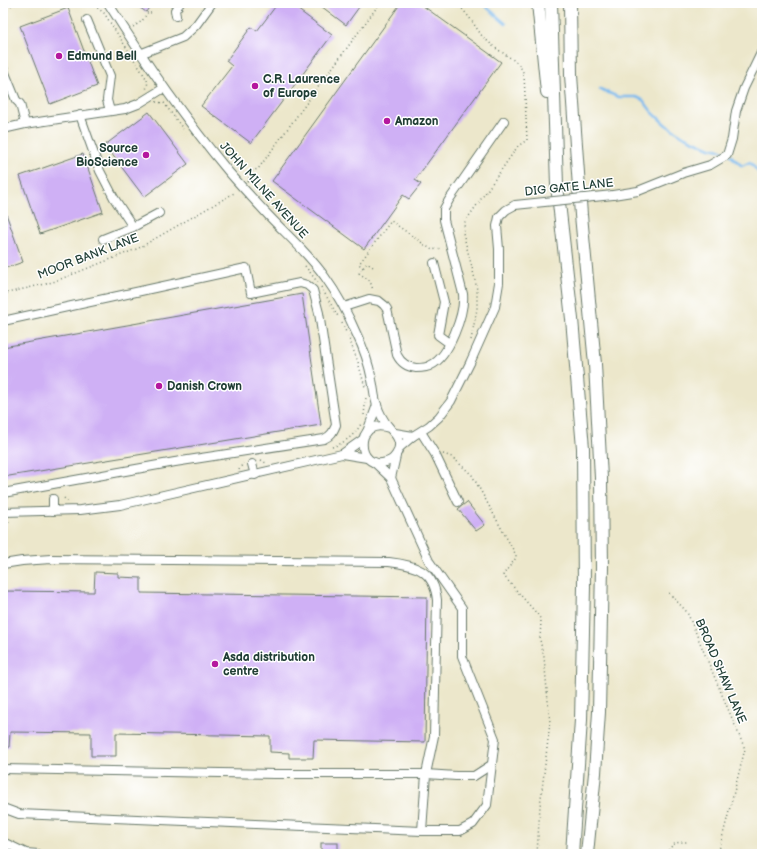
<svg xmlns="http://www.w3.org/2000/svg" width="765" height="857" font-family="'Balsamiq Sans',sans-serif">
	<rect width="100%" height="100%" fill="#fff"/>
	<filter id="ink" filterUnits="userSpaceOnUse"><feTurbulence type="fractalNoise" baseFrequency=".025" numOctaves="2"/><feDisplacementMap in="SourceGraphic" scale="8" xChannelSelector="R" yChannelSelector="G"/><feConvolveMatrix kernelMatrix="1 2 1 2 8 2 1 2 1" color-interpolation-filters="sRGB"/></filter>
	<filter id="wash" filterUnits="userSpaceOnUse"><feTurbulence type="fractalNoise" baseFrequency=".012" numOctaves="4" result="noise"/><feDisplacementMap in="SourceGraphic" scale="16" xChannelSelector="R" yChannelSelector="G"/><feGaussianBlur stdDeviation="0.9" result="paint"/><feColorMatrix in="noise" values="0 0 0 0 0 0 0 0 0 0 0 0 0 0 0 0 0 1.4 0 .05"/><feComposite in="paint" operator="in"/></filter>
	<g filter="url(#wash)">
		<rect width="100%" height="100%" fill="#ece7cb"/>
		<g fill="none" stroke-linecap="round" stroke-linejoin="round">
			<g stroke="#7abaef" stroke-width="2.5">
				<polyline points="482,3 506,24"/>
				<polyline points="600,89 618,97 636,97 643,100 652,112 666,125 685,137 710,148 721,150 725,152"/>
				<polyline points="730,155 742,166 750,162 762,177"/>
			</g>
		</g>
		<g id="blocks">
			<g fill="#cfb0f5">
				<polygon points="133,3 152,3 146,12"/>
				<polygon points="278,3 289,3 332,35 251,143 201,106 232,66 226,61 251,27 257,31"/>
				<polygon points="317,3 362,3 346,25"/>
				<polygon points="401,3 419,3 501,62 415,180 421,184 409,199 403,195 364,249 272,181"/>
				<polygon points="68,8 97,86 50,104 20,26"/>
				<polygon points="149,112 188,164 144,197 105,145"/>
				<polygon points="83,154 103,212 40,234 20,176"/>
				<polygon points="4,208 23,262 3,269 3,209"/>
				<polygon points="302,294 321,425 3,477 3,347"/>
				<polygon points="467,502 485,525 476,531 458,509"/>
				<polygon points="95,572 118,573 118,577 141,578 141,593 427,597 425,742 314,740 313,758 289,758 289,753 270,752 270,736 116,733 116,756 91,756 91,733 10,732 9,748 3,748 3,591 94,592"/>
				<rect x="321" y="843" width="17" height="11"/>
			</g>
		</g>
	</g>
	<g filter="url(#ink)">
		<use href="#blocks" fill-opacity="0" stroke="#677869" stroke-width="1"/>
		<g fill="none" stroke-linecap="round" stroke-linejoin="round">
			<defs>
				<g id="minor">
					<path d="M108,3C145,62 184,118 228,171C241,186 255,201 269,216C288,236 309,254 325,277C338,295 348,314 357,335C364,349 369,365 372,380C374,388 374,397 377,405C379,412 384,422 389,427C393,433 398,435 399,443C400,451 394,460 386,462C356,472 353,416 389,428"/>
					<polyline points="176,16 175,10 180,3"/>
					<polyline points="87,20 110,76 107,100 110,111"/>
					<polyline points="140,54 183,37 196,25 212,3"/>
					<polyline points="3,68 16,100 20,104 25,124"/>
					<polyline points="80,115 100,171 114,198 133,227"/>
					<polyline points="3,129 25,124 125,109 138,104 164,88"/>
					<polyline points="613,195 638,191 683,173 710,165 727,155 732,139 736,111 744,88 762,51"/>
					<polyline points="103,239 133,227 159,213"/>
					<polyline points="434,263 444,302 438,335 449,343"/>
					<path d="M344,307L369,299L379,301L384,305L387,309L397,355C401,363 407,367 416,368C421,368 427,368 431,365C449,357 465,313 463,294L444,220V209L449,200L504,121"/>
					<path d="M3,321L246,268L251,293L300,283L307,285L313,290L319,313L336,425C333,432 331,436 324,439L175,462L3,493"/>
					<polyline points="367,432 377,405"/>
					<polyline points="421,432 435,454 458,502"/>
					<polyline points="395,433 413,436 399,448"/>
					<polyline points="413,436 429,426 439,417 451,401 470,363 495,307 499,283 499,249 497,226 499,217 506,210 515,205"/>
					<polyline points="342,454 367,458"/>
					<polyline points="252,464 255,475"/>
					<polyline points="391,478 396,456"/>
					<polyline points="53,499 53,511"/>
					<polyline points="3,512 80,510 120,505 342,454 362,440"/>
					<path d="M3,564L22,561L51,559L389,562C415,565 434,570 437,600L434,736L426,774L422,831"/>
					<polyline points="3,769 275,774 426,774 456,776 474,776 491,765"/>
					<polyline points="3,808 19,814 422,831 460,831 473,824 487,805 495,739 462,656 462,608 429,561 391,478 374,462"/>
					<polyline points="3,842 26,853 38,854"/>
				</g>
				<g id="highway">
					<polyline points="538,3 547,92"/>
					<polyline points="551,3 557,185 572,319 583,448 584,587 581,720 572,854"/>
					<polyline points="570,3 571,75 581,215 595,364 601,478 602,567 599,712 595,773 587,854"/>
				</g>
			</defs>
			<use href="#minor" stroke="#677869" stroke-width="10"/>
			<use href="#highway" stroke="#677869" stroke-width="14"/>
			<g stroke="#677869" stroke-width="1.5" stroke-dasharray="1 3" stroke-linecap="butt">
				<polyline points="91,3 104,13 146,78 148,82 146,90"/>
				<polyline points="457,3 469,17 482,36 494,47 515,61 520,66 524,74 527,140 518,146 465,222 463,233 474,275 477,290 477,309 471,340"/>
				<polyline points="3,9 18,3"/>
				<polyline points="133,27 142,21 148,12 151,13"/>
				<polyline points="156,102 164,103 183,129"/>
				<polyline points="248,182 251,171 258,169 380,3"/>
				<polyline points="305,266 319,284"/>
				<polyline points="373,267 367,263 359,273 370,281 373,290"/>
				<polyline points="363,268 359,264 391,221 432,250 442,248"/>
				<polyline points="321,287 339,318"/>
				<polyline points="3,294 53,282 139,248 236,192"/>
				<polyline points="342,323 346,332"/>
				<polyline points="348,336 358,362 365,387"/>
				<polyline points="364,415 366,397"/>
				<path d="M332,447C344,443 354,436 361,424"/>
				<polyline points="443,454 452,457 472,475 516,555 516,558 503,575 538,615 541,620 540,640 544,657 550,723 540,806 537,854"/>
				<polyline points="261,460 266,463"/>
				<polyline points="239,470 243,463"/>
				<polyline points="64,498 68,502"/>
				<polyline points="3,528 11,520"/>
				<polyline points="669,593 687,612 745,749 718,854"/>
				<path d="M667,854C672,842 677,842 689,842"/>
			</g>
			<use href="#minor" stroke="#fff" stroke-width="8"/>
			<use href="#highway" stroke="#fff" stroke-width="12"/>
			<defs>
				<polyline id="minor-bridge" points="515,205 613,195"/>
			</defs>
			<use href="#minor-bridge" stroke="#677869" stroke-width="10" stroke-linecap="butt"/>
			<use href="#minor-bridge" stroke="#fff" stroke-width="8"/>
		</g>
	</g>
	<g fill="#b5179e" stroke="#fff" stroke-width="1.5">
		<circle cx="59" cy="56" r="4"/>
		<circle cx="255" cy="86" r="4"/>
		<circle cx="387" cy="121" r="4"/>
		<circle cx="146" cy="155" r="4"/>
		<circle cx="159" cy="386" r="4"/>
		<circle cx="215" cy="664" r="4"/>
	</g>
	<g text-anchor="middle" stroke-width="3" stroke-linejoin="round" paint-order="stroke">
		<g font-size="12" font-weight="bold" fill="#1f3d34" stroke="#fff" text-anchor="start">
			<text x="67" y="60">Edmund Bell</text>
			<text x="263" y="83">C.R. Laurence<tspan x="263" dy="14">of Europe</tspan></text>
			<text x="395" y="125">Amazon</text>
			<text x="138" y="152" text-anchor="end">Source<tspan x="138" dy="14">BioScience</tspan></text>
			<text x="167" y="390">Danish Crown</text>
			<text x="223" y="661">Asda distribution<tspan x="223" dy="14">centre</tspan></text>
		</g>
		<g font-size="12" fill="#1f3d34" stroke="#fff">
			<text transform="translate(569 187) rotate(-6)" y="4">DIG GATE LANE</text>
			<text transform="translate(264 190) rotate(48)" y="4">JOHN MILNE AVENUE</text>
			<text transform="translate(88 256) rotate(-21)" y="4">MOOR BANK LANE</text>
			<text transform="translate(721 671) rotate(67)" y="4">BROAD SHAW LANE</text>
		</g>
	</g>
	<rect width="765" height="857" fill="none" stroke="#fff" stroke-width="16"/>
</svg>
